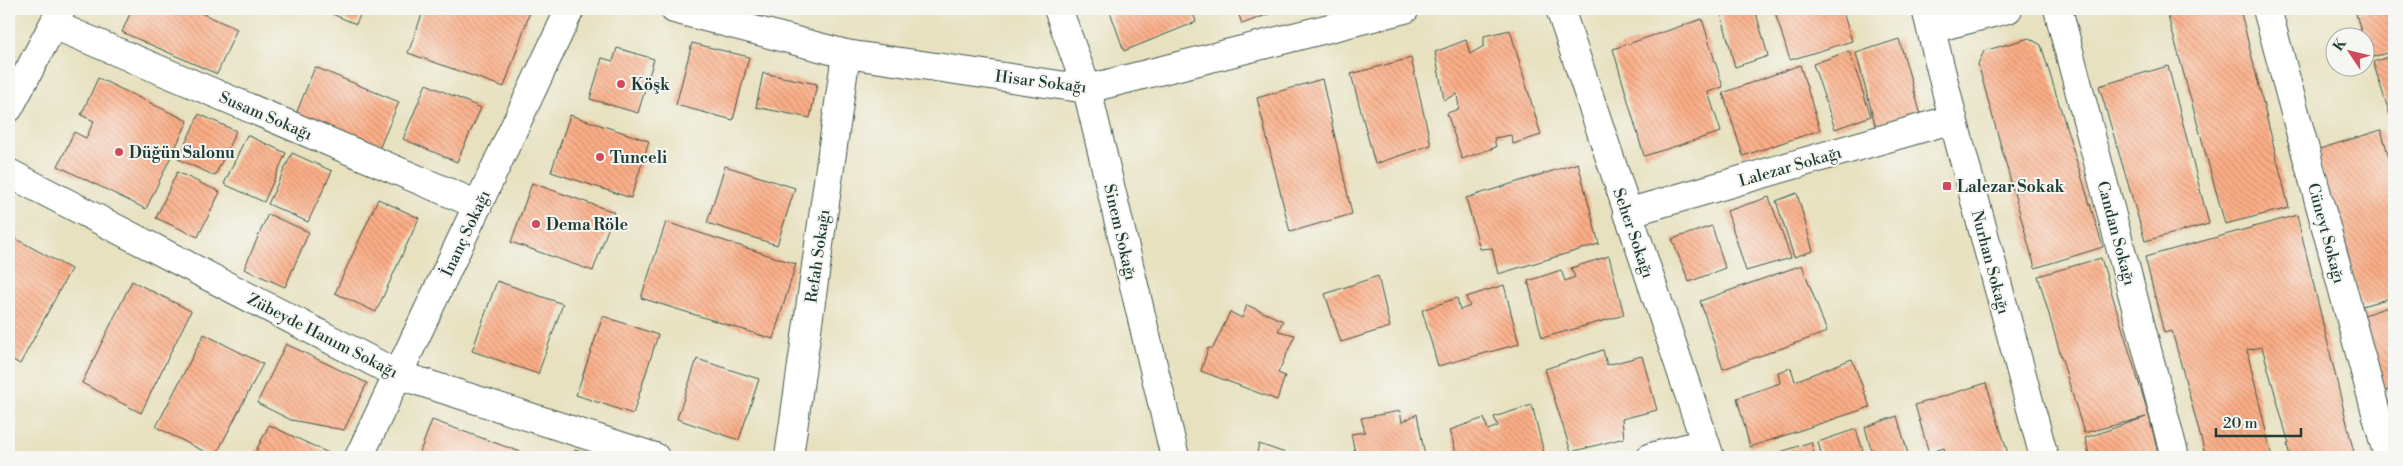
<svg xmlns="http://www.w3.org/2000/svg" width="2403" height="466" font-family="'Libre Bodoni',serif">
	<defs>
		<pattern id="building-back-hatch" width="6" height="6" patternUnits="userSpaceOnUse" patternTransform="scale(1.25)"><rect width="6" height="6" fill="#fcae87"/><path d="M-1 5l2 2M0 0l6 6M5-1l2 2" fill="none" stroke="#cb8f6f"/></pattern>
	</defs>
	<rect width="100%" height="100%" fill="#f6f6f2"/>
	<filter id="ink" filterUnits="userSpaceOnUse"><feTurbulence type="fractalNoise" baseFrequency=".02" numOctaves="2"/><feDisplacementMap in="SourceGraphic" scale="10" xChannelSelector="R" yChannelSelector="G"/><feConvolveMatrix kernelMatrix="1 2 1 2 8 2 1 2 1" color-interpolation-filters="sRGB"/></filter>
	<filter id="wash" filterUnits="userSpaceOnUse"><feTurbulence type="fractalNoise" baseFrequency=".0096" numOctaves="4" result="noise"/><feDisplacementMap in="SourceGraphic" scale="20" xChannelSelector="R" yChannelSelector="G"/><feGaussianBlur stdDeviation="1.12" result="paint"/><feColorMatrix in="noise" values="0 0 0 0 0 0 0 0 0 0 0 0 0 0 0 0 0 1.4 0 .05"/><feComposite in="paint" operator="in"/></filter>
	<g filter="url(#wash)">
		<rect width="100%" height="100%" fill="#e7e1bf"/>
		<g id="blocks">
			<g fill="url(#building-back-hatch)">
				<polygon points="132,9 192,9 237,29 217,74 122,32"/>
				<polygon points="320,9 363,9 356,24"/>
				<polygon points="424,9 531,9 504,87 408,53"/>
				<polygon points="1109,9 1192,9 1196,22 1124,51"/>
				<polygon points="1237,9 1282,9 1242,24"/>
				<polygon points="1720,9 1755,9 1768,56 1735,67"/>
				<polygon points="1774,9 1842,9 1852,41 1790,60"/>
				<polygon points="2166,9 2240,9 2289,208 2225,224"/>
				<polygon points="2373,9 2394,9 2394,51 2369,58 2366,38 2363,38 2356,14"/>
				<polygon points="1702,19 1723,87 1708,92 1721,132 1644,156 1613,49"/>
				<polygon points="1510,30 1541,135 1513,144 1511,135 1494,138 1496,147 1462,159 1447,113 1459,109 1457,94 1444,100 1435,52 1466,40 1470,54 1484,46 1484,36"/>
				<polygon points="2029,38 2041,45 2103,247 2035,268 1978,64 1984,51"/>
				<polygon points="1899,39 1921,115 1876,128 1856,53"/>
				<polygon points="692,43 749,57 733,120 676,105"/>
				<polygon points="617,48 654,59 638,113 590,99 602,58 613,61"/>
				<polygon points="1849,51 1871,116 1835,129 1813,64"/>
				<polygon points="2394,55 2394,128 2373,62"/>
				<polygon points="1411,58 1431,145 1375,164 1351,74"/>
				<polygon points="1800,65 1820,130 1743,156 1723,93"/>
				<polygon points="2168,66 2209,224 2145,241 2099,86"/>
				<polygon points="315,67 399,102 379,149 296,114"/>
				<polygon points="763,73 817,84 810,118 756,107"/>
				<polygon points="98,78 188,121 146,209 58,166 74,132 86,138 94,121 81,115"/>
				<polygon points="1322,79 1352,214 1290,232 1257,98"/>
				<polygon points="426,84 481,108 457,162 403,139"/>
				<polygon points="199,114 236,131 215,176 178,159"/>
				<polygon points="570,115 649,141 631,198 551,172"/>
				<polygon points="2381,130 2394,175 2394,297 2362,306 2316,150"/>
				<polygon points="247,135 286,153 264,202 224,184"/>
				<polygon points="292,153 332,171 308,222 268,204"/>
				<polygon points="1578,163 1599,244 1498,274 1492,248 1480,249 1466,198"/>
				<polygon points="725,166 795,188 777,245 707,223"/>
				<polygon points="177,172 220,192 198,237 156,218"/>
				<polygon points="532,183 614,212 593,271 511,242"/>
				<polygon points="1797,193 1813,251 1794,257 1776,201"/>
				<polygon points="1769,197 1791,258 1746,271 1727,211"/>
				<polygon points="378,199 419,218 376,312 335,293"/>
				<polygon points="268,214 309,232 285,287 244,269"/>
				<polygon points="2297,215 2355,457 2290,457 2287,444 2289,444 2262,347 2247,350 2272,457 2206,457 2172,331 2164,333 2145,257"/>
				<polygon points="666,222 796,264 773,339 641,298"/>
				<polygon points="1712,226 1725,268 1689,282 1672,239"/>
				<polygon points="9,235 71,269 20,364 9,358"/>
				<polygon points="1609,256 1624,315 1542,338 1528,281 1561,270 1565,281 1575,277 1571,268"/>
				<polygon points="2101,258 2149,416 2159,457 2090,457 2085,438 2146,417 2084,433 2060,353 2038,276"/>
				<polygon points="1802,265 1827,332 1723,369 1700,301"/>
				<polygon points="1378,276 1390,327 1341,342 1325,294"/>
				<polygon points="132,281 191,311 141,413 82,383"/>
				<polygon points="497,281 563,304 538,374 472,351"/>
				<polygon points="1504,285 1519,344 1438,366 1422,310 1457,298 1460,310 1470,306 1466,297"/>
				<polygon points="1247,305 1283,321 1278,331 1295,335 1278,373 1285,376 1277,400 1201,371 1208,348 1213,348 1230,312 1242,318"/>
				<polygon points="2394,305 2394,388 2385,391 2361,316"/>
				<polygon points="603,316 658,335 633,414 576,395"/>
				<polygon points="204,334 263,364 215,457 156,427"/>
				<polygon points="286,344 367,383 344,430 291,420 257,403"/>
				<polygon points="1603,350 1607,365 1642,356 1657,410 1622,419 1624,438 1571,452 1545,369"/>
				<polygon points="697,359 759,379 739,440 677,419"/>
				<polygon points="1852,359 1870,407 1750,447 1737,398 1780,383 1778,372 1791,368 1795,381"/>
				<polygon points="1986,383 2009,457 1947,457 1944,448 1929,453 1915,405"/>
				<polygon points="2394,400 2394,435 2384,403"/>
				<polygon points="1532,405 1545,457 1457,457 1450,430 1484,418 1488,430 1498,426 1494,417"/>
				<polygon points="1400,411 1402,422 1417,414 1425,456 1433,454 1434,457 1356,457 1351,434 1365,432 1361,418"/>
				<polygon points="1897,416 1909,457 1873,457 1865,427"/>
				<polygon points="432,420 526,454 524,457 418,457"/>
				<polygon points="269,425 337,457 253,457"/>
				<polygon points="1856,429 1865,457 1822,457 1818,442"/>
				<polygon points="1811,442 1815,457 1765,457"/>
				<polygon points="1259,444 1297,457 1256,457"/>
				<polygon points="575,450 599,457 573,457"/>
			</g>
		</g>
	</g>
	<g filter="url(#ink)">
		<use href="#blocks" fill-opacity="0" stroke="#3d5649" stroke-width="1"/>
		<g fill="none" stroke-linecap="round" stroke-linejoin="round">
			<defs>
				<g id="minor">
					<polyline points="674,9 846,54 1087,89 1405,9"/>
					<polyline points="1058,9 1087,89 1175,457"/>
					<polyline points="1560,9 1710,457"/>
					<polyline points="1926,9 1953,119 2044,457"/>
					<polyline points="2058,9 2175,457"/>
					<polyline points="2267,9 2388,457"/>
					<polyline points="54,25 478,205"/>
					<polyline points="1931,29 2008,9"/>
					<polyline points="9,108 61,10"/>
					<polyline points="9,173 399,375 655,457"/>
					<polyline points="1627,213 1953,119"/>
					<polyline points="359,457 570,9"/>
					<polyline points="789,457 846,54"/>
					<polyline points="1651,457 1705,443"/>
				</g>
			</defs>
			<use href="#minor" stroke="#3d5649" stroke-width="30"/>
			<use href="#minor" stroke="#fff" stroke-width="28"/>
		</g>
	</g>
	<g fill="#d1495b" stroke="#f6f6f2" stroke-width="2">
		<circle cx="621" cy="84" r="5"/>
		<circle cx="119" cy="152" r="5"/>
		<circle cx="600" cy="157" r="5"/>
		<rect x="1942" y="181" width="10" height="10" rx="2.5"/>
		<circle cx="536" cy="224" r="5"/>
	</g>
	<g text-anchor="middle" stroke-width="4" stroke-linejoin="round" paint-order="stroke">
		<g font-size="16" fill="#1f3d34" stroke="#f6f6f2">
			<text transform="translate(1041 81) rotate(7)" y="6">Hisar Sokağı</text>
			<text transform="translate(266 115) rotate(23)" y="6">Susam Sokağı</text>
			<text transform="translate(1790 166) rotate(-16)" y="6">Lalezar Sokağı</text>
			<text transform="translate(1121 232) rotate(77)" y="6">Sinem Sokağı</text>
			<text transform="translate(465 233) rotate(-65)" y="6">İnanç Sokağı</text>
			<text transform="translate(1634 233) rotate(71)" y="6">Seher Sokağı</text>
			<text transform="translate(2117 233) rotate(75)" y="6">Candan Sokağı</text>
			<text transform="translate(2327 233) rotate(75)" y="6">Cüneyt Sokağı</text>
			<text transform="translate(817 256) rotate(-82)" y="6">Refah Sokağı</text>
			<text transform="translate(1991 262) rotate(75)" y="6">Nurhan Sokağı</text>
			<text transform="translate(323 335) rotate(27)" y="6">Zübeyde Hanım Sokağı</text>
		</g>
		<g font-size="16" font-weight="bold" fill="#1f3d34" stroke="#f6f6f2" text-anchor="start">
			<text x="631" y="90">Köşk</text>
			<text x="129" y="158">Düğün Salonu</text>
			<text x="610" y="163">Tunceli</text>
			<text x="1957" y="192">Lalezar Sokak</text>
			<text x="546" y="230">Dema Röle</text>
		</g>
	</g>
	<rect width="2403" height="466" fill="none" stroke="#f6f6f2" stroke-width="30"/>
	<g transform="translate(2350 52) rotate(305)"><circle r="24" fill="#f6f6f2" stroke="#a0aca6"/>
	<path d="M0-4L9 19L0 12L-9 19Z" fill="#d1495b"/>
	<text y="-8" font-size="14" font-weight="bold" text-anchor="middle" fill="#1f3d34">K</text>
	</g>
	<path d="M2216 428v8h85v-8" fill="none" stroke="#1f3d34" stroke-width="2.5"/>
	<text x="2223" y="428" font-size="15" fill="#1f3d34" stroke="#f6f6f2" stroke-width="4" paint-order="stroke">20 m</text>
</svg>
